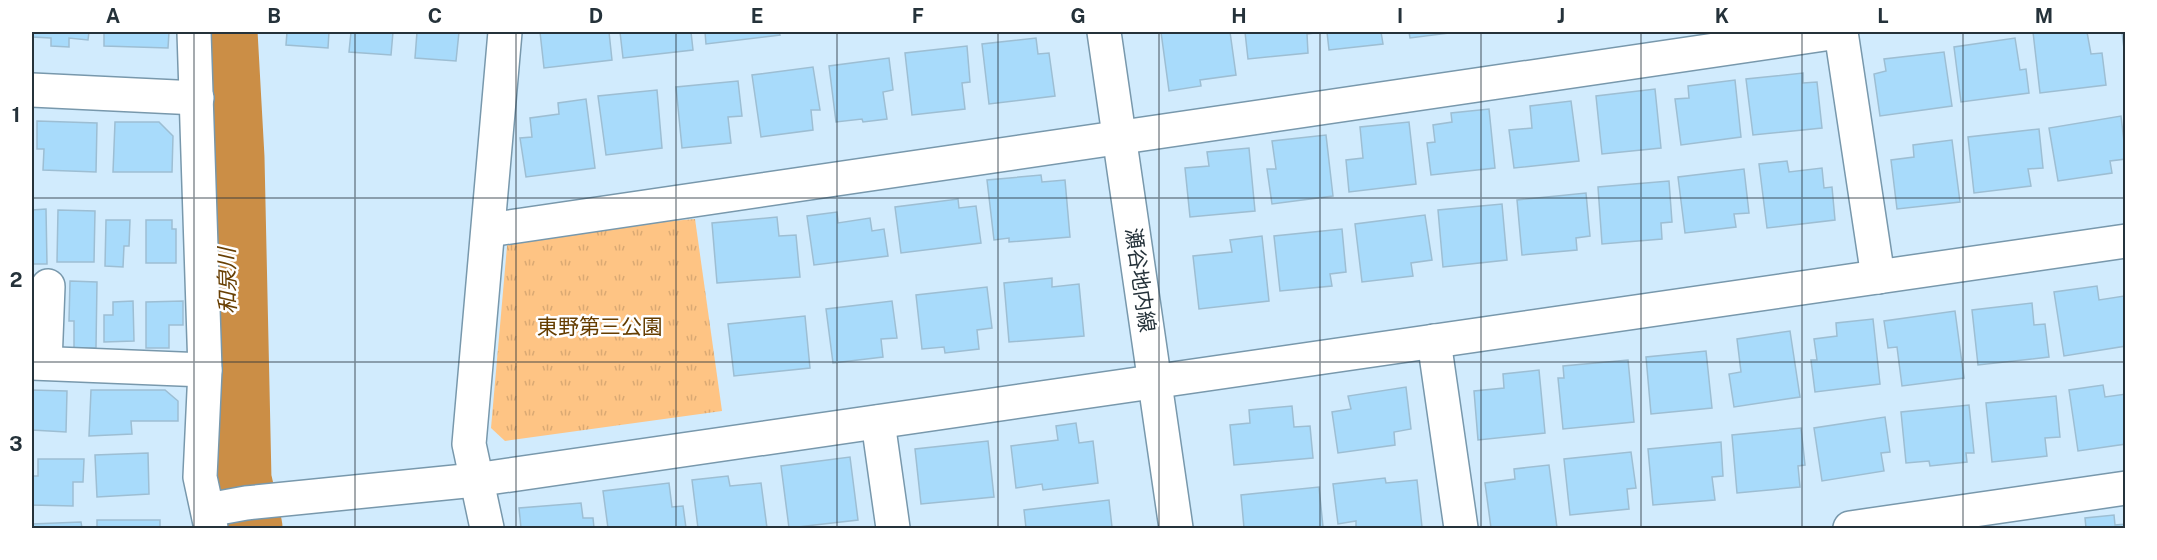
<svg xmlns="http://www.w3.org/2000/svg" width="2157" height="560" font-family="'Public Sans','Noto Sans JP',sans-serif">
	<defs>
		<pattern id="grass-tufts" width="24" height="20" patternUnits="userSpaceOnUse" patternTransform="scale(1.5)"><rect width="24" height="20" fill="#fec484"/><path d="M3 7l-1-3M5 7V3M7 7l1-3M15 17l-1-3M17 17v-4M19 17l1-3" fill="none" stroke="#daa973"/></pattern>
	</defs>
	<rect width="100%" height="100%" fill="#d1ebfd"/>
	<polygon fill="url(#grass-tufts)" points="695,219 722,411 505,441 491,428 508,235"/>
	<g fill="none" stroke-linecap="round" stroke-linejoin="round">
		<polyline stroke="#cb8e46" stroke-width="81" points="217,32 224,158 231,480 242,528"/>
	</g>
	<g fill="#a8dbfb" stroke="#9dbed3" stroke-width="1.5">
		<polygon points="32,32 89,32 88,40 69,38 69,47 51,46 51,38 32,37"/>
		<polygon points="104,32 169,32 168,48 104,46"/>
		<polygon points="287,32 329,32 328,48 286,45"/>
		<polygon points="351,32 393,32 391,55 349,52"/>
		<polygon points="417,32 459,32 456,61 415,58"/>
		<polygon points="540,32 609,32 612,60 544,68"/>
		<polygon points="620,32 691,32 693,50 623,58"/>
		<polygon points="705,32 779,32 780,35 706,44"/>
		<polygon points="1161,32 1230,32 1236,75 1200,80 1201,86 1169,91"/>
		<polygon points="1245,32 1314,32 1314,33 1307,34 1308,53 1248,59"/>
		<polygon points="1327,32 1381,32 1383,44 1329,50"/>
		<polygon points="1409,32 1457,32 1410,38"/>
		<polygon points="2033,32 2087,32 2091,54 2102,53 2106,85 2040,93"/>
		<polygon points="2122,32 2126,32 2126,66"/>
		<polygon points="1036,38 1038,54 1049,53 1055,96 989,104 982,44"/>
		<polygon points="2015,38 2020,70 2026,69 2029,93 1961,102 1954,47"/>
		<polygon points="967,46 970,82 962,83 965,109 912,115 905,53"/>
		<polygon points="1944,52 1952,106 1880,116 1874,74 1886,71 1884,59"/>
		<polygon points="889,58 893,90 883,92 887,119 863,122 862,119 836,122 829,66"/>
		<polygon points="813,67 820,110 811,110 813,130 761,137 752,75"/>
		<polygon points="1803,73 1803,83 1817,82 1822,128 1753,135 1746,79"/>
		<polygon points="1735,80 1741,137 1681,145 1675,99 1689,98 1688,86"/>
		<polygon points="738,81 742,116 728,117 731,143 682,148 676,87"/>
		<polygon points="1655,89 1661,148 1602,154 1596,96"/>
		<polygon points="657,90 662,148 606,155 598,96"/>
		<polygon points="586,99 595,168 526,177 520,138 532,137 530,118 559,114 558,103"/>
		<polygon points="1571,101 1579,161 1514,168 1509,130 1532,128 1530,106"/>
		<polygon points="1489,109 1495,168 1431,175 1427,143 1435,142 1433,125 1452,122 1451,113"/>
		<polygon points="2121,116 2126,159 2110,161 2112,173 2058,181 2049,128"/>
		<polygon points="37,121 97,123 96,172 43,170 44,149 37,149"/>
		<polygon points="115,122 159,122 173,136 172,172 113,172"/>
		<polygon points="1409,122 1416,184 1349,192 1346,160 1363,158 1360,127"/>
		<polygon points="2039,129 2043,168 2028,169 2031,186 1974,193 1968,137"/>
		<polygon points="1326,135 1333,196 1272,204 1267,169 1276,169 1272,141"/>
		<polygon points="1952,140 1960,202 1897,209 1891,160 1914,157 1913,145"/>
		<polygon points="1249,148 1255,211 1190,217 1185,168 1209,166 1207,152"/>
		<polygon points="1787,161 1789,172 1822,168 1824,188 1832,187 1835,220 1767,228 1759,164"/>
		<polygon points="1744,169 1749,213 1734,214 1736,227 1685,233 1678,177"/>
		<polygon points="1041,175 1042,182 1065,180 1070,237 1009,242 1009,238 994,240 987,180"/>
		<polygon points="1669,181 1672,222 1661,223 1662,239 1602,244 1598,187"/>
		<polygon points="1586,193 1590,236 1576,238 1577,250 1522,255 1517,200"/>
		<polygon points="958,199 959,208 976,206 981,243 901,253 895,207"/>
		<polygon points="1502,204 1507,260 1443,267 1438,210"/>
		<polygon points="46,209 47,264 32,264 32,210"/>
		<polygon points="58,210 95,211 94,262 57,262"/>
		<polygon points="837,212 838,223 870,218 872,231 884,229 888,256 814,265 807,216"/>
		<polygon points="1425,215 1432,260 1411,263 1413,276 1362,282 1355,224"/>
		<polygon points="777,217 779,236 796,235 800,277 717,283 712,223"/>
		<polygon points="106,220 130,220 129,246 124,246 123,267 105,266"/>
		<polygon points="146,220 172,220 172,229 176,229 176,263 146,263"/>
		<polygon points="1342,229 1346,272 1330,274 1332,286 1280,291 1274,236"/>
		<polygon points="1262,236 1269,301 1199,309 1193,256 1232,252 1230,240"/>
		<polygon points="1052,278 1052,287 1079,284 1084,336 1009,342 1004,283"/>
		<polygon points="70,281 97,282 96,348 74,348 74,321 69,321"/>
		<polygon points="2097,286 2099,300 2124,296 2126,346 2064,356 2054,292"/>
		<polygon points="987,287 992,328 977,330 979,349 945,353 944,347 922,349 916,295"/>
		<polygon points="133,301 134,341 104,342 104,315 113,315 113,302"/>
		<polygon points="183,301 183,325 169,325 169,348 146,348 146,302"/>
		<polygon points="892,301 897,338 881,339 883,357 833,363 826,309"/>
		<polygon points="2032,303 2034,325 2045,324 2049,357 1978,365 1972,310"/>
		<polygon points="1955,311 1964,378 1902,386 1897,347 1888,348 1884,321"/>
		<polygon points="805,316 810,368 734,376 728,324"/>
		<polygon points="1873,319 1880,384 1815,392 1811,360 1817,360 1814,339 1837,336 1836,323"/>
		<polygon points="1790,331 1800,397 1734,407 1729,374 1741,372 1737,339"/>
		<polygon points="1706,351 1712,408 1651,414 1646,357"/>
		<polygon points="1628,360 1634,422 1563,429 1558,378 1564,378 1563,366"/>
		<polygon points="1539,370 1545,433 1478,440 1474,391 1504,388 1503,374"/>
		<polygon points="2103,385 2105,397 2126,394 2126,444 2078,451 2069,390"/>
		<polygon points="1406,387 1411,429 1394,432 1395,445 1338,453 1332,412 1351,409 1348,396"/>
		<polygon points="32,390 67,391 66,432 32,430"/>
		<polygon points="91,390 165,390 178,401 178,421 131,421 132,434 89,436"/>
		<polygon points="2056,396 2060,437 2045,438 2047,456 1992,462 1986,403"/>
		<polygon points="1969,405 1974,453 1966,453 1967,462 1930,466 1929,461 1906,463 1901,412"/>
		<polygon points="1292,406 1294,427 1310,426 1313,458 1234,465 1230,425 1250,423 1249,410"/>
		<polygon points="1885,417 1890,452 1881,453 1884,471 1822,481 1814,428"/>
		<polygon points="1076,423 1079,443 1093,441 1098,483 1043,490 1042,484 1016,488 1011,446 1058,440 1056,426"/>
		<polygon points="1801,428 1805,465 1798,466 1800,487 1737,493 1732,435"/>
		<polygon points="988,441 994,497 921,504 915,449"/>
		<polygon points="1721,442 1723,476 1712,477 1715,500 1653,505 1648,449"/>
		<polygon points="1631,452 1636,488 1627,489 1629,509 1570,515 1564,459"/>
		<polygon points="148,453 149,494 97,497 95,455"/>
		<polygon points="850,457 858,520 789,528 781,466"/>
		<polygon points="38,459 84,459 83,482 73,482 73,506 32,505 32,476 38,476"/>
		<polygon points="1549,465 1557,528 1491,528 1485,483 1515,479 1514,469"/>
		<polygon points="728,476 730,486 761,483 767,528 698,528 692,480"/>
		<polygon points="1385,478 1386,483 1417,480 1422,527 1356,528 1356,521 1338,524 1333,484"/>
		<polygon points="669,483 672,507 683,506 686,528 608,528 603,491"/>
		<polygon points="1319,487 1323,527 1244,528 1241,495"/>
		<polygon points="1109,500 1112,527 1104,528 1026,528 1024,510"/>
		<polygon points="581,503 583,518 593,518 594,528 521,528 519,508"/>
		<polygon points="2114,515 2115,525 2126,524 2126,528 2086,528 2085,518"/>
		<rect x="97" y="520" width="63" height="8"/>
		<polygon points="81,522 82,528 32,528 32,524"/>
	</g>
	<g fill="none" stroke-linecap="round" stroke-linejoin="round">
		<defs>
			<g id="minor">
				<polyline points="194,32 205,370 200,477 211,528"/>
				<polyline points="1104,32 1176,528"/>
				<polyline points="1841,32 1878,277"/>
				<polyline points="32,90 197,98"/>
				<polyline points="489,230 1838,32"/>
				<polyline points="1434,341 1461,528"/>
				<polyline points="32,363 205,370"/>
				<polyline points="45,363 48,286"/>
				<polyline points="878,422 893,528"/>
				<polyline points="208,510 246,503 475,480 2126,241"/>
				<polyline points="487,528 469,444 505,32"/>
				<polyline points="1850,528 2126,488"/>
			</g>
		</defs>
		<use href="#minor" stroke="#7898ac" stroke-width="36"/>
		<use href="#minor" stroke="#fff" stroke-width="33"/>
	</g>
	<path fill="none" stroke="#25323a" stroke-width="1.5" stroke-opacity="0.55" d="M194,32V528M355,32V528M516,32V528M676,32V528M837,32V528M998,32V528M1159,32V528M1320,32V528M1481,32V528M1641,32V528M1802,32V528M1963,32V528M32,198H2126M32,362H2126"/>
	<g text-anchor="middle" stroke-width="5" stroke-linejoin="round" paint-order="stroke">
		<g font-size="21" fill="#25323a" stroke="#fff">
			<text transform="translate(1140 280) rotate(82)" y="7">瀬谷地内線</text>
		</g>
		<g font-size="21" fill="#653d00" stroke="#fff">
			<text x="600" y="334">東野第三公園</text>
		</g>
		<g font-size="22" font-style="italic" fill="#683f03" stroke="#fff">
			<text transform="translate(227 281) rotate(-91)" y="8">和泉川</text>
		</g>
	</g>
	<rect width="2157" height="560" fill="none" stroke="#ffffff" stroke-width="66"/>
	<rect x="33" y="33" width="2091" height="494" fill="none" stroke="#25323a" stroke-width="2"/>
	<g font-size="20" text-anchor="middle" font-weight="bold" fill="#25323a">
		<text x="113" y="23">A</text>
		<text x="274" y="23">B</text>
		<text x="435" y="23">C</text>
		<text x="596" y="23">D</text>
		<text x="757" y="23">E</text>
		<text x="918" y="23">F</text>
		<text x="1078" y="23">G</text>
		<text x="1239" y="23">H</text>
		<text x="1400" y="23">I</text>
		<text x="1561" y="23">J</text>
		<text x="1722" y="23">K</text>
		<text x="1883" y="23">L</text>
		<text x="2044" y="23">M</text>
		<text x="16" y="122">1</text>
		<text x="16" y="287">2</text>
		<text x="16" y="451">3</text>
	</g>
</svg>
